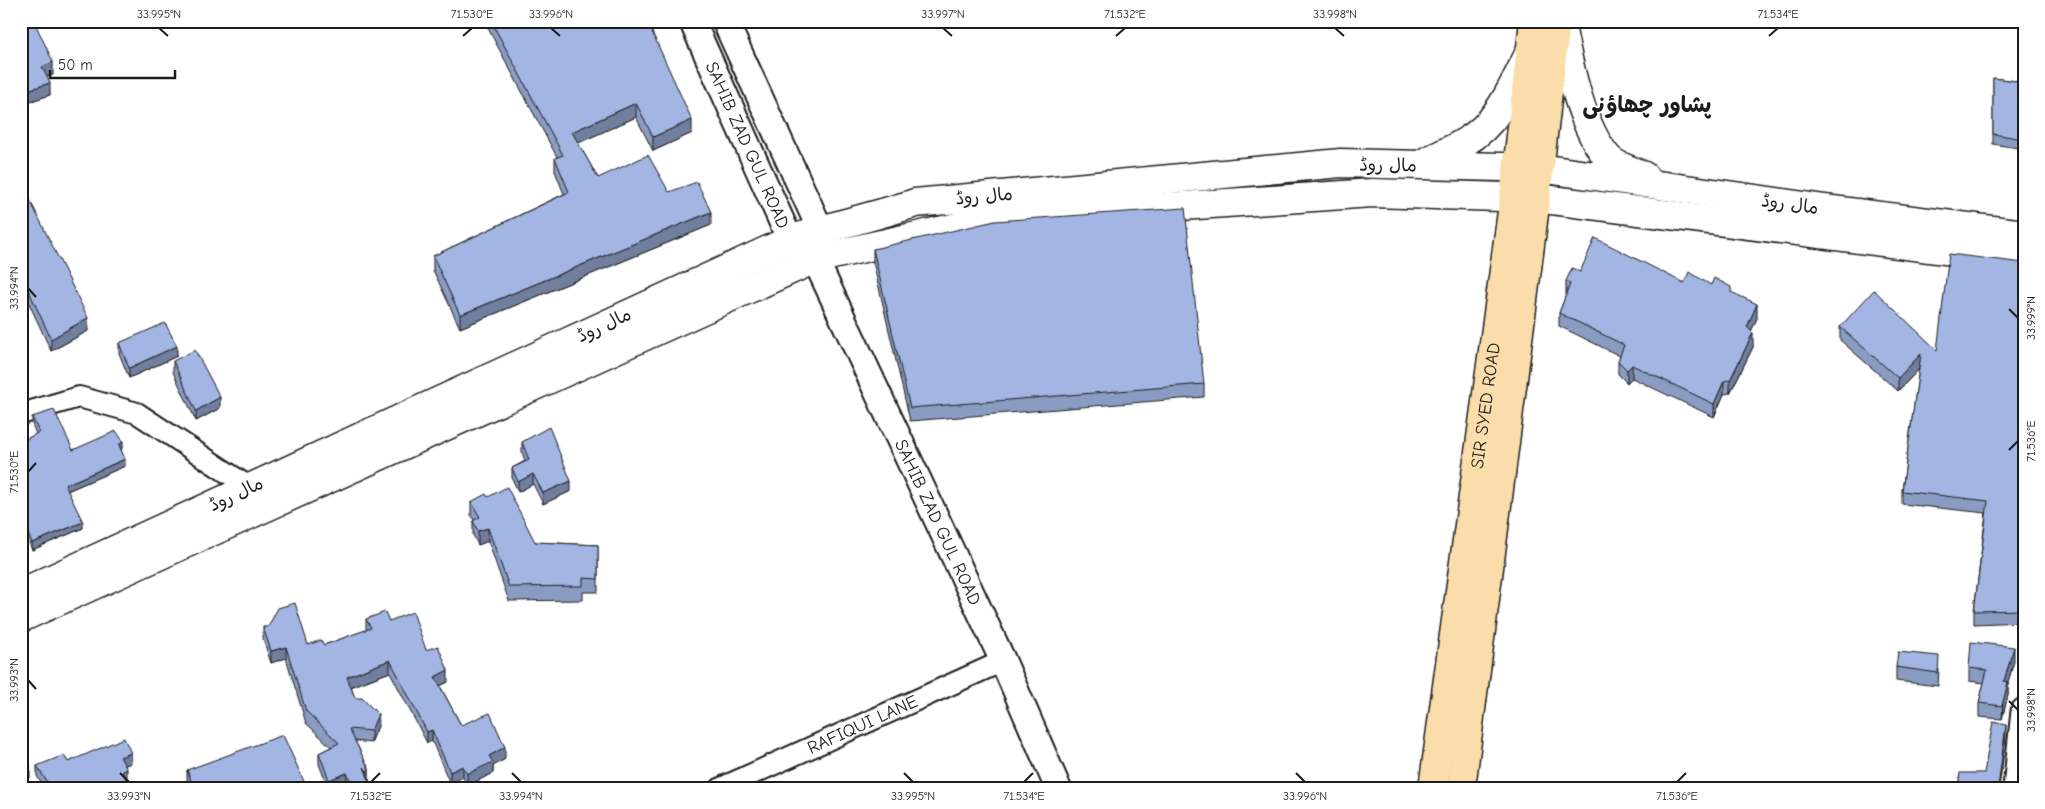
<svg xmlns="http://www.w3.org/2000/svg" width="2045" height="809" font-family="'Comic Neue','Playpen Sans Arabic',sans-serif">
	<rect width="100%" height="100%" fill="#fff"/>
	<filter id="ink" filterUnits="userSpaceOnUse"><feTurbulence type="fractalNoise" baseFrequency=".02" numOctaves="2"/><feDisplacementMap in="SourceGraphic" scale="10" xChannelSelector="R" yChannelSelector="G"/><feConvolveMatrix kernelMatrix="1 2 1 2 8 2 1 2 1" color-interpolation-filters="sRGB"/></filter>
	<g filter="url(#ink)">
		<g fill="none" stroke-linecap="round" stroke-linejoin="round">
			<defs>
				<g id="minor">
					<polyline points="21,414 79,397 137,413 258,493"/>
					<path id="s1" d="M721,788L1003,661"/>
				</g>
				<g id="tertiary">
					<path id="s2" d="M692,21L790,240L815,259L1003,661L1058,788"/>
					<polyline points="725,21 820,229 816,251"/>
					<polyline points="2016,788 2024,711"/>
				</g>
				<g id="secondary">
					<path d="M1560,21C1568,61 1581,129 1609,159C1617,167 1634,171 1644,176"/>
					<path d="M1423,163C1437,156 1452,150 1465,142C1499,123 1513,85 1530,52"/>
					<path d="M21,593L790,240C831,225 874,217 915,203L1341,163L1539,168L1818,208L2024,234"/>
					<polyline points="21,618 815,259 993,219 1372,193 1536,198 2024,260"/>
				</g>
				<g id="primary">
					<path id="s3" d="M1433,788L1514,197L1534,21"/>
					<polyline points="1461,788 1536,198 1556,21"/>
				</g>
			</defs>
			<use href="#minor" stroke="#1c1c1c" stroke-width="24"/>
			<use href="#tertiary" stroke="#1c1c1c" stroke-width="29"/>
			<use href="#secondary" stroke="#1c1c1c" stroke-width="31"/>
			<use href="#primary" stroke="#1c1c1c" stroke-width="31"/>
			<use href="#minor" stroke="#fff" stroke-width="20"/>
			<use href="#tertiary" stroke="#fff" stroke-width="25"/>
			<use href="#secondary" stroke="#fff" stroke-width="28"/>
			<use href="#primary" stroke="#faddab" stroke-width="28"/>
		</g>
		<g fill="#8b9cc3" stroke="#1c1c1c">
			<polygon points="484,21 647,21 692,133 653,151 636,117 578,143 598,178 669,192 711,225 460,328 433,270 433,256 564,194 555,171 555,158 557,157"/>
			<polygon points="21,22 53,75 47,77 50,95 28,102 22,89 21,90"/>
			<polygon points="1993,78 2024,82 2024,149 1993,144"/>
			<polygon points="21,182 88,331 51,351 21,286"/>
			<polygon points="873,249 1204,384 1204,397 910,421 873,262"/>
			<polygon points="2022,263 2024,263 2024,622 1974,624 1974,611 1986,513 1902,504 1902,491 1919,369 1898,391 1840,340 1840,327 1937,350"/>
			<polygon points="1580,272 1684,283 1711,285 1731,292 1757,318 1751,331 1753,347 1730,393 1724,394 1714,417 1632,378 1627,383 1618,374 1618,361 1620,356 1559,326 1559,313 1566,295 1566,281"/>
			<polygon points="119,343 177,356 129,378 119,353"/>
			<polygon points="173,361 220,408 196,421 173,372"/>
			<polygon points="32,417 73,450 123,447 121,449 125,466 67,491 83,528 32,550 21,524 21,442 36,434 32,424"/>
			<polygon points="522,442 571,491 543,504 533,484 518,492 512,478 512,468 525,461 522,452"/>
			<polygon points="488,497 535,542 598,545 598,592 583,592 583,600 509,601 488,541 478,545 473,535 473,521 474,520 471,515 471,502"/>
			<polygon points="366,619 389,621 426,650 448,682 440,686 461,725 505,759 493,766 493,773 467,786 463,777 450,784 432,741 427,743 390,672 351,687 355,698 378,726 371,743 355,741 369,769 369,779 372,788 349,788 347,784 338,788 328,788 319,764 319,753 331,747 306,723 286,658 271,663 263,639 263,627 308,645 324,645 366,630"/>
			<polygon points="2014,661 2008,682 2008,695 2002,719 1979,717 1979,703 1984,683 1969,681 1969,668"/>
			<polygon points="1896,667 1939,669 1938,686 1896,681"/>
			<polygon points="21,740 30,768 30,778 21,779"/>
			<polygon points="68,762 131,763 125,765 126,779 130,788 44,788 37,776 37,766"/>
			<polygon points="187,770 307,788 188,788 187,784"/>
		</g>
		<g fill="#717f9f" stroke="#1c1c1c">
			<polygon points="53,62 53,75 42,79 42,67"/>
			<polygon points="21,77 22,77 22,89 21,90"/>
			<polygon points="50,83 50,95 28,102 28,90"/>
			<polygon points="636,103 636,117 572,146 572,132"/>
			<polygon points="692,120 692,133 653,151 653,137"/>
			<polygon points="711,212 711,225 460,328 460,315"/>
			<polygon points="1757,304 1757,318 1747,341 1747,327"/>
			<polygon points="88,318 88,331 51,351 51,339"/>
			<polygon points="1753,333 1753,347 1730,393 1730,380"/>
			<polygon points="177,346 177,356 129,378 129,368"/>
			<polygon points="1921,354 1921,367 1898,391 1898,378"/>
			<polygon points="1632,365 1632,378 1627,383 1627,370"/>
			<polygon points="1724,381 1724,394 1714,417 1714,404"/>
			<polygon points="220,397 220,408 196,421 196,411"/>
			<polygon points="123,441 123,447 119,452 119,445"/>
			<polygon points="125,459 125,466 65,492 65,485"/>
			<polygon points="533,474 533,484 518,492 518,482"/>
			<polygon points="571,481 571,491 543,504 543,493"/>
			<polygon points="83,522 83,528 32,550 32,543"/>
			<polygon points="488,528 488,541 478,545 478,531"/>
			<polygon points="286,647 286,658 271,663 271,651"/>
			<polygon points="2014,647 2014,661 2008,682 2008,695 2002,719 2004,681"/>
			<polygon points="390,660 390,672 347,688 347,677"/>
			<polygon points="448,670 448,682 435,688 435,677"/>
			<polygon points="378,714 378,726 371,743 371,731"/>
			<polygon points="2006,725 2006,738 1999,788 1998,788"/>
			<polygon points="432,730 432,741 427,743 427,732"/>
			<polygon points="505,747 505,759 493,766 493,773 467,786 467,774 489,756"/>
			<polygon points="131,753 131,763 120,767 120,757"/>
			<polygon points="463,766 463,777 450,784 450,772"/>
			<polygon points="127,769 127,779 122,782 122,772"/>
			<polygon points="369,769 369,781 367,782 367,771"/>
			<polygon points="347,773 347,784 338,788 329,788 329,780"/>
		</g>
		<g fill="#a2b5e3" stroke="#1c1c1c">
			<polygon points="22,21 34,21 53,62 42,67 50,83 28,90 22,77 21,77 21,22"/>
			<polygon points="491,21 647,21 692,120 653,137 636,103 572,132 598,178 648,155 669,192 697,182 711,212 460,315 433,256 569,192 555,158 563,155"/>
			<polygon points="1993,78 2024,82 2024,139 1993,134"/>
			<polygon points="21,182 88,318 51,339 21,274"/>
			<polygon points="1185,208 1204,384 910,408 873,249 995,221"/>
			<polygon points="1595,238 1684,283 1689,272 1711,285 1714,278 1731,287 1731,292 1757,304 1747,327 1753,333 1730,380 1724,381 1714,404 1632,365 1627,370 1618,361 1624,345 1559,313 1570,284 1566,281 1572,268 1580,272"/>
			<polygon points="1949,254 2024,263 2024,610 1974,611 1988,501 1902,491 1921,354 1898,378 1840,327 1874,290 1937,350"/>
			<polygon points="165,323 177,346 129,368 119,343"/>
			<polygon points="195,350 220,397 196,411 173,361"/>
			<polygon points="54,410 73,450 116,431 123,441 119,445 125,459 65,485 83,522 32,543 21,517 21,442 39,432 32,417"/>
			<polygon points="549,427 571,481 543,493 533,474 518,482 512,468 529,460 522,442"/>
			<polygon points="507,487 535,542 598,545 598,579 583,578 583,586 509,587 488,528 478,531 473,521 480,517 471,502 486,494 488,497"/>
			<polygon points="295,603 308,645 321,640 324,645 371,628 366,619 385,612 389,621 413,612 426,650 438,646 448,670 435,677 461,725 490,713 505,747 489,756 493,762 467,774 463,766 450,772 432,730 427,732 390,660 347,677 355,698 362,698 378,714 371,731 349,729 369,769 367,771 364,767 372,788 354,788 347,773 329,780 319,753 339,743 306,711 286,647 271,651 263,627 268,627 278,608"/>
			<polygon points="1971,642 2014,647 2004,681 2008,682 2002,706 1979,703 1987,670 1969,668"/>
			<polygon points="1898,652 1939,656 1938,673 1896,667"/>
			<polygon points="1993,722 2006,725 1998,788 1958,788 1960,773 1984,773"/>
			<polygon points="283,735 307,788 194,788 187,770"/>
			<polygon points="124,738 131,753 120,757 127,769 122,772 130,786 125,788 51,788 37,766 64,755 68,762"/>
			<polygon points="21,740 26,740 30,768 21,768"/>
		</g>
	</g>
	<path fill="none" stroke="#1c1c1c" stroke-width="2" d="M159,28L168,36M551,28L560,36M943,28L952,36M1335,28L1344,36M463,36L472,28M1116,36L1125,28M1769,36L1778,28M28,288L36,297M2009,309L2018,318M2009,450L2018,441M28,472L36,463M28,680L36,689M2009,701L2018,710M120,773L129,782M512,773L521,782M904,773L913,782M1296,773L1305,782M371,782L380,773M1024,782L1033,773M1677,782L1686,773"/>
	<g text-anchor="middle" stroke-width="4" stroke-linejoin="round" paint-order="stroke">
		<g font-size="18" fill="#1c1c1c" stroke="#fff">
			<text dy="6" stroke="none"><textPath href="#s2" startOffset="136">SAHIB ZAD GUL ROAD</textPath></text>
			<text transform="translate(1388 165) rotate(1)" y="6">مال روڈ</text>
			<text transform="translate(984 196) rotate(-5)" y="6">مال روڈ</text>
			<text transform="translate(1790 204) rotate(8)" y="6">مال روڈ</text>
			<text transform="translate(604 325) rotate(-25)" y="6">مال روڈ</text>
			<text dy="6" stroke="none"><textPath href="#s3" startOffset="386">SIR SYED ROAD</textPath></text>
			<text transform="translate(236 494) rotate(-25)" y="6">مال روڈ</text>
			<text dy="6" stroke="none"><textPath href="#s2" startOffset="562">SAHIB ZAD GUL ROAD</textPath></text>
			<text dy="6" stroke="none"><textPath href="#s1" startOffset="155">RAFIQUI LANE</textPath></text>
		</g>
		<g font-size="22" font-weight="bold" fill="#1c1c1c" stroke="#fff">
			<text x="1647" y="112">پشاور چھاؤنی</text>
		</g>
	</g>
	<rect width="2045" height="809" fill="none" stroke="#fff" stroke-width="55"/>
	<path d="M50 70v8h125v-8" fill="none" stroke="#1c1c1c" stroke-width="2.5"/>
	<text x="58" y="70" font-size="15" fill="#1c1c1c" stroke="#ffffff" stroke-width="4" paint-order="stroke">50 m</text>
	<rect x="28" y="28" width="1990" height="754" fill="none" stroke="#1c1c1c" stroke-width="2"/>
	<g font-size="12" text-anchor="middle" fill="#1c1c1c">
		<text x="159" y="18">33.995°N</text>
		<text x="472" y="18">71.530°E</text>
		<text x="551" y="18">33.996°N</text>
		<text x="943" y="18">33.997°N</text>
		<text x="1125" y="18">71.532°E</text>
		<text x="1335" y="18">33.998°N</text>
		<text x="1778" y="18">71.534°E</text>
		<text transform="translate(14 288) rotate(-90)" y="4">33.994°N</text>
		<text transform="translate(2031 318) rotate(-90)" y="4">33.999°N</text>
		<text transform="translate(2031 441) rotate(-90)" y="4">71.536°E</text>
		<text transform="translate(14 472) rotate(-90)" y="4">71.530°E</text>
		<text transform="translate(14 680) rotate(-90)" y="4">33.993°N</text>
		<text transform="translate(2031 710) rotate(-90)" y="4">33.998°N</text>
		<text x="129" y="800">33.993°N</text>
		<text x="371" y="800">71.532°E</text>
		<text x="521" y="800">33.994°N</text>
		<text x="913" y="800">33.995°N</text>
		<text x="1024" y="800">71.534°E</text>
		<text x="1305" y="800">33.996°N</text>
		<text x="1677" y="800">71.536°E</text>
	</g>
</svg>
